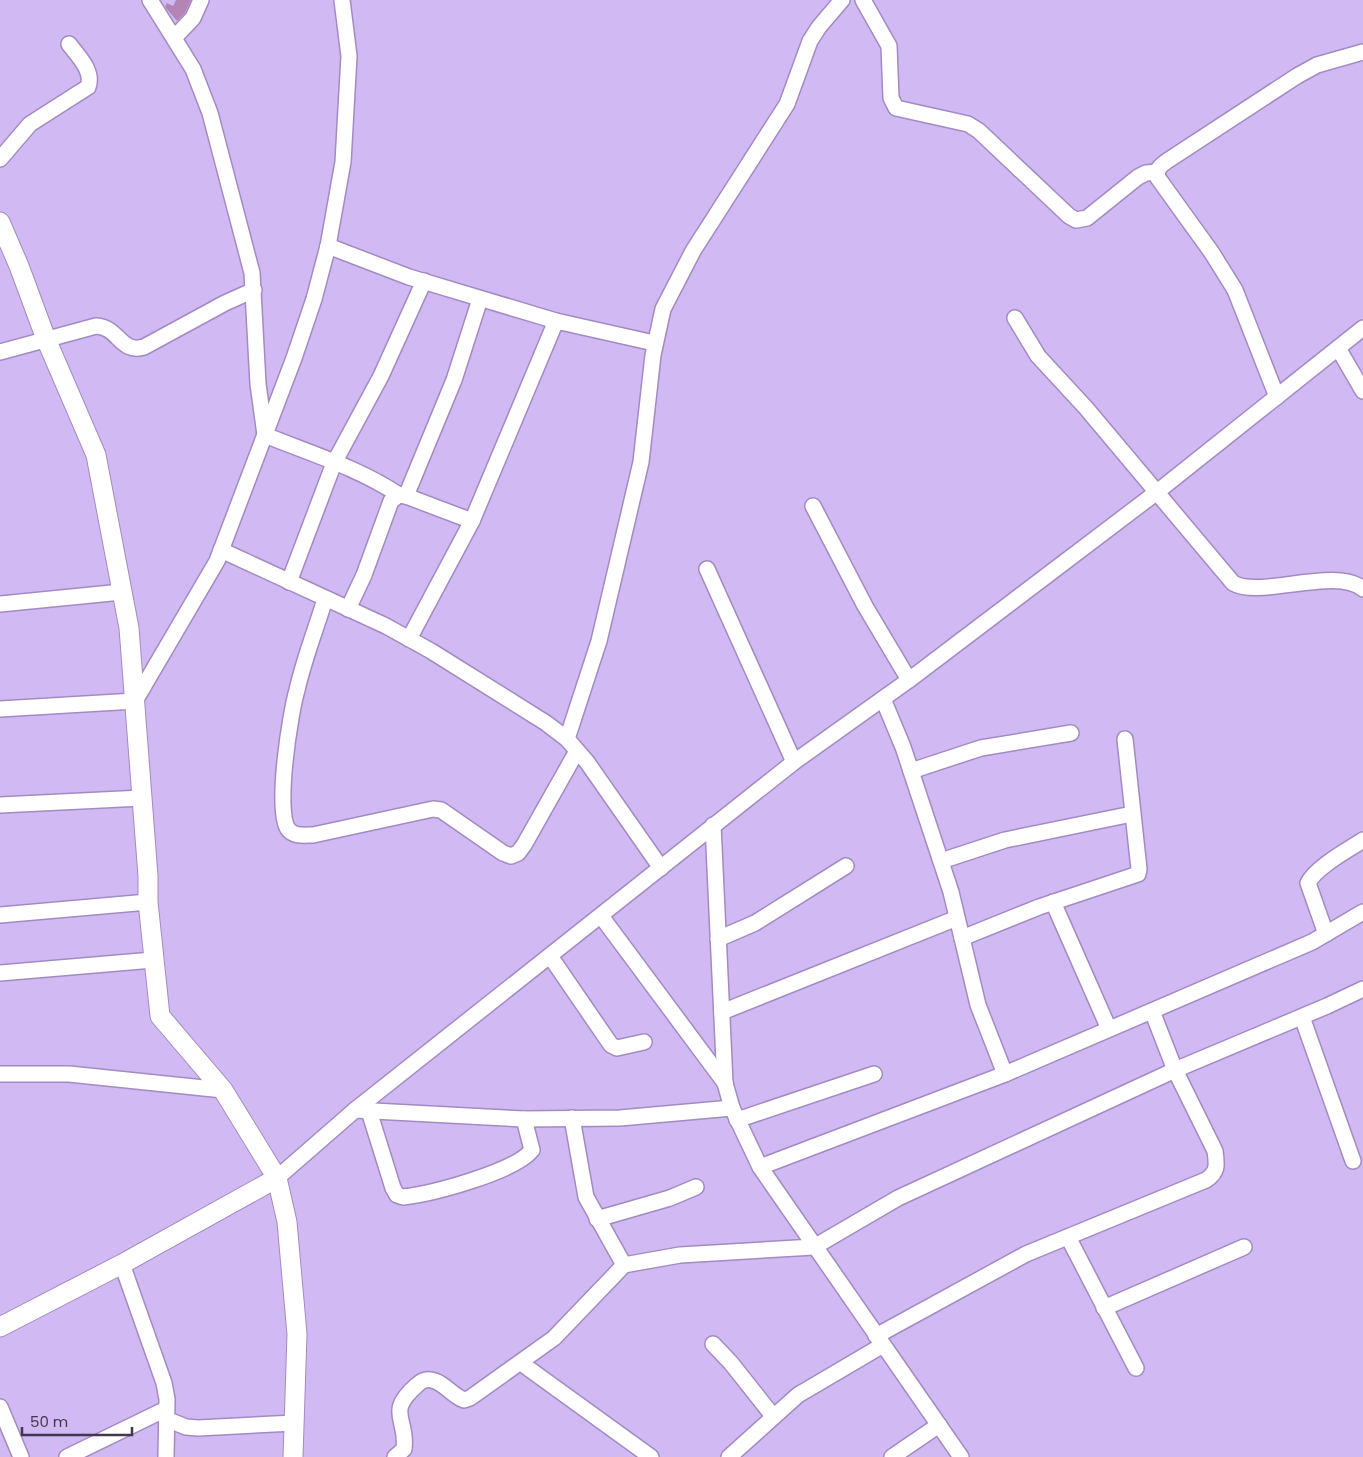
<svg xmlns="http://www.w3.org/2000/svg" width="1363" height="1457" font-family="Poppins,sans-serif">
	<rect width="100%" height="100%" fill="#d1b9f3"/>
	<polygon fill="#b285b6" points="176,0 191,0 185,13 177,21 165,7 167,3 173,6"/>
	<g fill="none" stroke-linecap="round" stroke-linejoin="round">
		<defs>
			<g id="minor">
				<path d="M150,0L193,69L210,113L252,273L258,384L265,435C309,453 359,468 399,495"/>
				<polyline points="863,0 889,46 891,98 896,108 968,124 979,131 1069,216 1076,220 1087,218 1138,177 1146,173 1157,172"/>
				<polyline points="174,38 193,18 201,0"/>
				<path d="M0,159L30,124L88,87C94,71 78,56 69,44"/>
				<polyline points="328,246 409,277 556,321 654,343"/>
				<path d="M1015,318L1038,356L1086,408L1233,583C1260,599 1336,566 1363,589"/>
				<polyline points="1338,348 1363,391"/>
				<path d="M0,352L96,326C119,327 120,354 144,347L225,303L254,290"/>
				<path d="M1277,397L1235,290L1212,253L1158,178C1156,169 1160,166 1167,161L1297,76L1317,65L1363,52"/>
				<polyline points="406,496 454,380 480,299"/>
				<polyline points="813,506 865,606 909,680"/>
				<polyline points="221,550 386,626 431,651 546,723 567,739 587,762 661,868"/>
				<polyline points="707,569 794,762"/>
				<polyline points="289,582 334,463 381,376 424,281"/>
				<path d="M325,599C316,629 304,659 297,690C290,714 275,810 288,829C294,837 304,835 313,835L433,809L441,810L503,853L511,856L518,853L524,845L577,751"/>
				<polyline points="0,604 122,592"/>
				<polyline points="348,609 364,575 391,501 399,495 406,496 472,521"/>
				<polyline points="409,639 472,521 556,321"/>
				<polyline points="883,699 903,747 951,892 978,1005 1005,1074"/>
				<polyline points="0,709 135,701 217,561 294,358 314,299 328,246 343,162 349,56 342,0"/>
				<polyline points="567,739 599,641 641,462 653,355 663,309 693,251 787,104 810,41 819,27 842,0"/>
				<polyline points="911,771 981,748 1071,733"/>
				<polyline points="0,805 142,798"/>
				<polyline points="713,825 725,1083 732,1108 760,1167 961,1457"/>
				<polyline points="941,861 1005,840 1132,814"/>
				<polyline points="1053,902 1109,1029"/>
				<polyline points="0,915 148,902"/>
				<polyline points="601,916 725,1083"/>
				<path d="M1326,934L1308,883C1316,867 1348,850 1363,840"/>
				<polyline points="962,938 1039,907 1138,874 1139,869 1125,739"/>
				<polyline points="718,939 755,923 846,866"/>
				<polyline points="550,956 611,1045 617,1048 644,1042"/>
				<polyline points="0,973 153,960"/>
				<polyline points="722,1012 957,918"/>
				<polyline points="1302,1017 1353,1161"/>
				<polyline points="0,1074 69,1074 223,1090"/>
				<polyline points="355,1110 524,1119 620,1118 732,1108"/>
				<path d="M369,1111L393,1188L397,1195L403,1197C431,1194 515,1172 532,1150L524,1119"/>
				<polyline points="572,1118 586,1197 624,1265"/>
				<polyline points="737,1120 874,1074"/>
				<polyline points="760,1167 1005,1074 1312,942 1363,912"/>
				<polyline points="277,1178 355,1110 794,762 909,680 1157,492 1363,328"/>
				<polyline points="597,1219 670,1198 696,1187"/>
				<polyline points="1068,1237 1136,1368"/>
				<polyline points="122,1264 164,1383 167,1399 166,1457"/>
				<polyline points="1104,1308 1244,1247"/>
				<path d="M876,1336L1026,1254L1206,1180C1218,1172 1217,1165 1215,1151L1175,1070L1152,1011"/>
				<polyline points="713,1344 731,1363 773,1416"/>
				<polyline points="521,1363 651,1457"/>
				<polyline points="0,1407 21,1457"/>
				<polyline points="166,1419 186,1427 198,1428 294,1423"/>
				<polyline points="67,1457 166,1409"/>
				<path d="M395,1457L404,1449C408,1418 385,1413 417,1385C422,1380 427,1378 435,1381C446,1385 453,1396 464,1400L470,1398L554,1338L624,1265L680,1255L814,1247L898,1198L1175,1070L1327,1006L1363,989"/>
				<polyline points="729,1457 798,1395 883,1345"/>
				<polyline points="892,1457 939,1425"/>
			</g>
			<g id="tertiary">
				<polyline points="0,222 19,266 46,339 96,455 129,628 148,876 148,902 160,1016 223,1090 277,1178 287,1222 297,1334 293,1457"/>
				<polyline points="0,1327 122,1264 277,1178"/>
			</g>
		</defs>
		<use href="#minor" stroke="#a28bc2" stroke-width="18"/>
		<use href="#tertiary" stroke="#a28bc2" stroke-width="21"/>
		<use href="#minor" stroke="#fff" stroke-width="15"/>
		<use href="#tertiary" stroke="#fff" stroke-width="19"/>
	</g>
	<path d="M22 1427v8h110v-8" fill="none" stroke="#42374f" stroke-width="2.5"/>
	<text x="30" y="1427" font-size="15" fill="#42374f" stroke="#d1b9f3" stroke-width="4" paint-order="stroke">50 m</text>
</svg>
